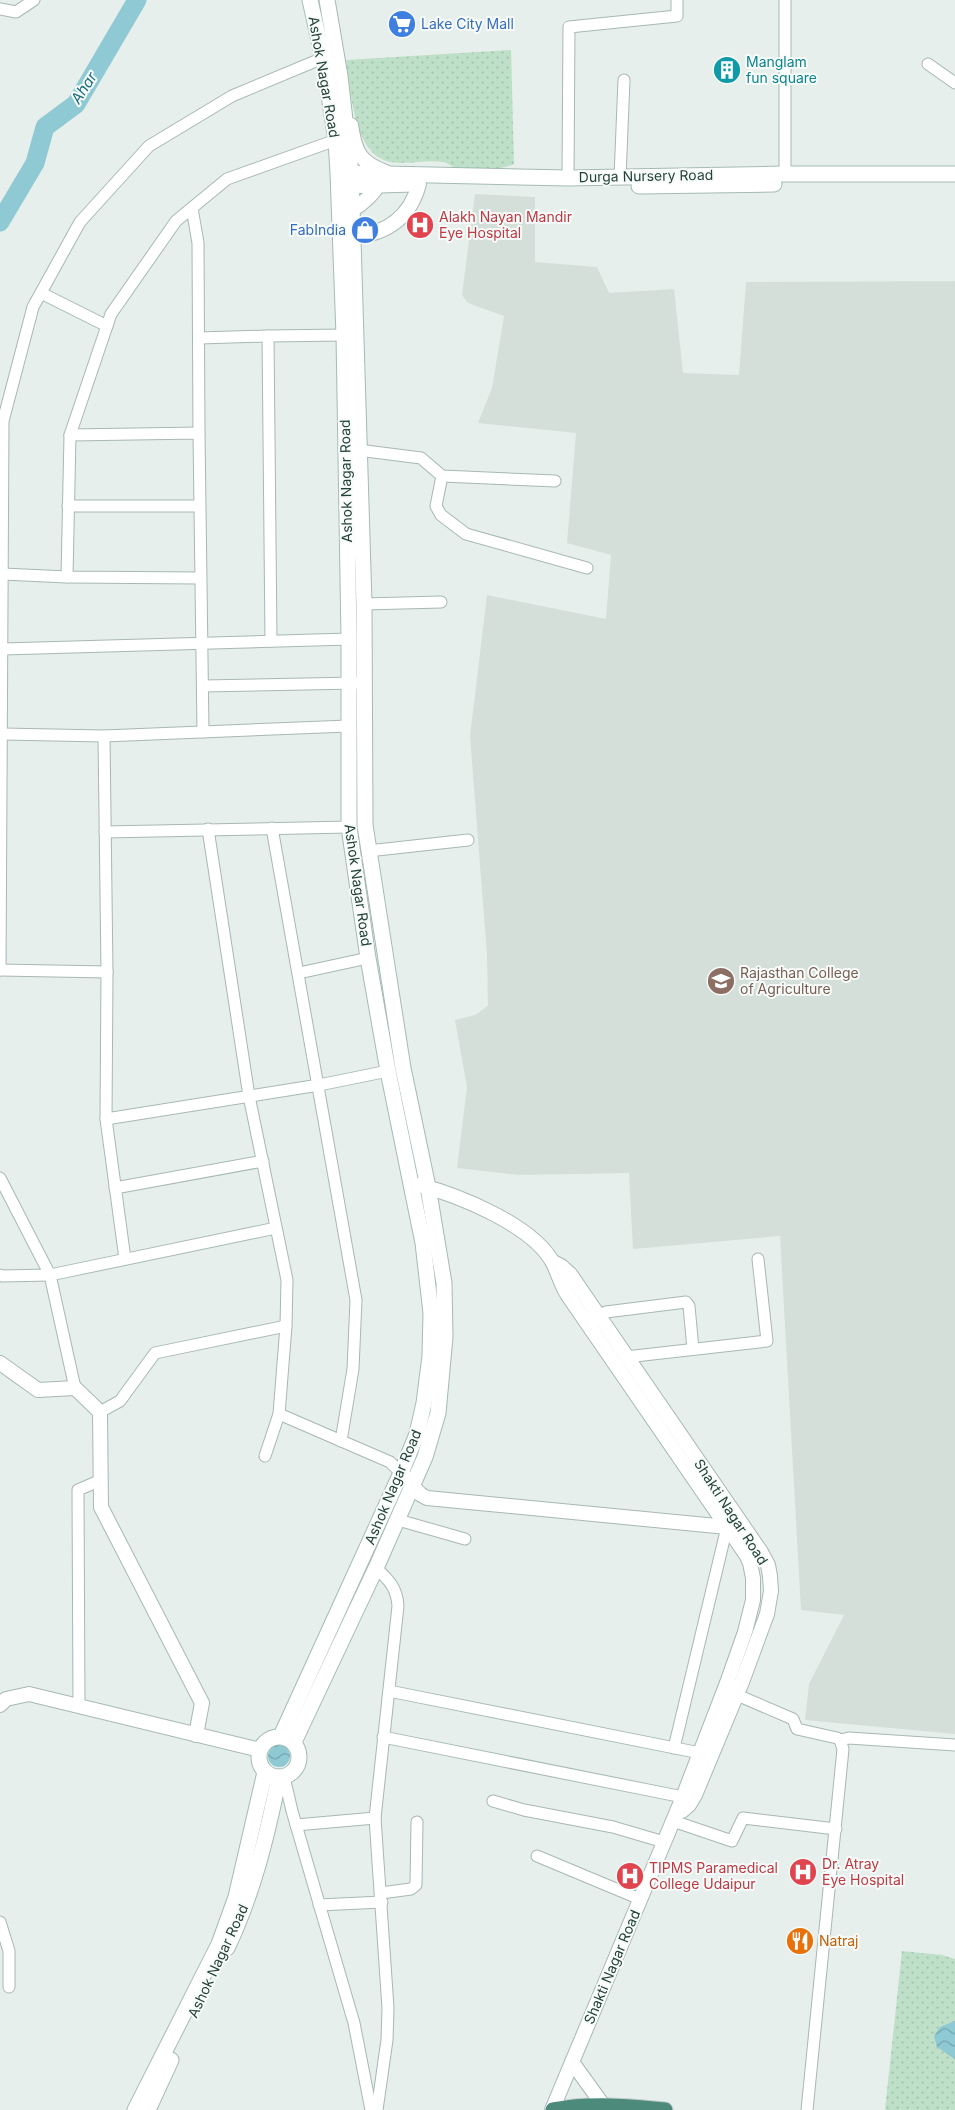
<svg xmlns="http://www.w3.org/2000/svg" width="955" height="2110" font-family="Inter,sans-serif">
	<defs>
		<pattern id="grass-dots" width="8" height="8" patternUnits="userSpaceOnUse" patternTransform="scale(1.25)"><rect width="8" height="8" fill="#bfe0c8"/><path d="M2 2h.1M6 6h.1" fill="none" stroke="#a4c1ad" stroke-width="1.8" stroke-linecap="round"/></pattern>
		<pattern id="water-waves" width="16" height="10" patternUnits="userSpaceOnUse" patternTransform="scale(1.25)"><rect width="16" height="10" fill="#8ec9d4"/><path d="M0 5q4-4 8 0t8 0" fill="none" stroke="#74a5ad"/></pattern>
	</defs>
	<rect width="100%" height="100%" fill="#e6efeb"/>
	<polygon fill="#d4dfda" points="475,194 535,197 535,262 597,267 609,293 674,289 683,373 739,375 746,282 955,281 955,1734 805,1720 809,1684 844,1615 801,1610 780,1236 633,1249 629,1173 520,1175 457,1168 467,1087 455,1020 475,1015 488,1006 487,955 470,736 487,595 606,619 611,555 567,543 576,433 478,423 492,388 504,316 473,305 467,302 462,295"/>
	<g fill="url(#grass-dots)">
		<path d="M511,50L514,164C500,170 476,172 461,170C455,169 450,164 444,162C425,159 404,166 387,161C353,151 351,90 346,60Z"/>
		<polygon points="902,1951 942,1955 955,1959 955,2110 885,2110"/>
	</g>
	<g fill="url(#water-waves)">
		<circle cx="279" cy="1756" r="11"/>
		<polygon points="955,2021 955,2059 937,2047 934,2036 940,2027"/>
	</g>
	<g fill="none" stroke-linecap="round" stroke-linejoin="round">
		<polyline stroke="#8ec9d4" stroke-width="19" points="0,222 35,163 45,127 76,104 137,0"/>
		<defs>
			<g id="minor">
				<polyline points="785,0 785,174"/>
				<polyline points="0,9 16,12 34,0"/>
				<polyline points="928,64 955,83"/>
				<polyline points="620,177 624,80"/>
				<polyline points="568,178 569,27 677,16 677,0"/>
				<polyline points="192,208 198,243 199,433"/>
				<polyline points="41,293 107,326"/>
				<polyline points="199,338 268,336"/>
				<polyline points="70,435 111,314 176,221 227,179 336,140"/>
				<polyline points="358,450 421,458 442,476 555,481"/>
				<polyline points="442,476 436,506 441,515 466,534 587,568"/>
				<polyline points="68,506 199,506"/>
				<polyline points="3,574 67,577"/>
				<polyline points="200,578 67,577 70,435 199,433 203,732"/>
				<polyline points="364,604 441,602"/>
				<polyline points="271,641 268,336 344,335"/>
				<polyline points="3,649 349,639"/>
				<polyline points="203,686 356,683"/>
				<polyline points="3,734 104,736 348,726"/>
				<polyline points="104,736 107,972"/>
				<polyline points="272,828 356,1300 353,1369 341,1441"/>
				<polyline points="208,829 249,1096 287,1280 286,1326 279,1414 390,1462 401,1473"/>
				<polyline points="105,832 349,827"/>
				<polyline points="368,851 468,840"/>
				<polyline points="0,970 3,421 33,307 80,222 149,146 232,96 323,58"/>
				<polyline points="0,970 107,972 106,1119 319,1085 388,1071"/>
				<polyline points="299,973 368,958"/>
				<polyline points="106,1119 125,1259"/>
				<polyline points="0,1178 50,1275 75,1388"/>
				<polyline points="115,1188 263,1161"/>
				<polyline points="0,1275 2,1276 50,1275 276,1228"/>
				<polyline points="592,1320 606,1312 686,1302 689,1306 693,1349"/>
				<polyline points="626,1357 767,1341 758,1259"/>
				<polyline points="100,1412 120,1401 155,1353 286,1326"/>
				<polyline points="265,1456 279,1414"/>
				<polyline points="398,1520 465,1539"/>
				<path d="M376,1568C389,1580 397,1588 398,1606L375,1818L388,2008L387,2040L377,2110"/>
				<polyline points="389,1691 700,1753"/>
				<polyline points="737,1695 793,1719 797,1729 837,1738 840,1740 843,1749 807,2110"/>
				<polyline points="79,1706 78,1490 101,1480"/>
				<polyline points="383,1737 683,1797"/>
				<polyline points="840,1740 849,1738 955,1745"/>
				<polyline points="674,1748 727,1527 736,1515"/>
				<polyline points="284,1777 292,1811 354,2023 371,2110"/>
				<polyline points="493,1801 524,1810 613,1827 664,1842"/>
				<polyline points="673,1821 732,1841 743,1818 836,1829"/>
				<polyline points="296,1825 375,1818"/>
				<polyline points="537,1856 640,1899"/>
				<polyline points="381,1893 411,1889 416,1885 417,1822"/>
				<polyline points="319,1905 382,1902"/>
				<polyline points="0,1922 9,1951 9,1987"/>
			</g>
			<g id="tertiary">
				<path d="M351,125C355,152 360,163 386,172"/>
				<path d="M352,210C364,203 372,196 379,184"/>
				<path d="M353,237C386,234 410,218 419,184"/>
				<path d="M419,1185C458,1195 533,1225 553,1263C558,1273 561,1284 567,1294L747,1556L750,1563L753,1578V1600L745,1632L727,1683L683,1797L552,2110"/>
				<polyline points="553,1262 561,1266 570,1274 761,1552 768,1565 770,1576 771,1591 767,1614 742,1682 695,1795 689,1805 682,1811"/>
				<polyline points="0,1363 38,1390 75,1388 100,1412 101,1507 202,1703 196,1735"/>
				<polyline points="405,1477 420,1494 427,1498 727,1527"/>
				<polyline points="0,1705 6,1699 29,1694 260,1750"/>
				<polyline points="572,2062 603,2105"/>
			</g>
			<g id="secondary">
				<polyline points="342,173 568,178 785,174 955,174"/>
				<polyline points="342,186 414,184"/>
				<polyline points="639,186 774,184"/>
				<polyline points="281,1736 401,1473 417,1434 424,1403 430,1356 431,1313 423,1243 388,1071 368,958 349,827 349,639 344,335 338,173 336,140 323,58 310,0"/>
				<circle cx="279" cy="1757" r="20"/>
				<polyline points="294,1742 376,1568 425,1457 438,1413 445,1337 444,1283 428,1187 403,1068 365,825 364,604 351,173 340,76 327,0"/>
				<path d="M227,1948C253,1894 267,1836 279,1777"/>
				<polyline points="135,2110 219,1944 236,1897 265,1772"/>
				<polyline points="148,2110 171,2060"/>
			</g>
			<path id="trunk" d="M553,2110C591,2103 627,2106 665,2110"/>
		</defs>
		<use href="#minor" stroke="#a8b8b2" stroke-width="13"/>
		<use href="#tertiary" stroke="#a8b8b2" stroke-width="16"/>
		<use href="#secondary" stroke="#a4bbb3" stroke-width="17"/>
		<use href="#trunk" stroke="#c2cac8" stroke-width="17"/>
		<use href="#minor" stroke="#fff" stroke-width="11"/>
		<use href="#tertiary" stroke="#fff" stroke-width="14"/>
		<use href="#secondary" stroke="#fff" stroke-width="15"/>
		<use href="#trunk" stroke="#4c8a7c" stroke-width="15"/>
	</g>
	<defs>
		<symbol id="supermarket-disc" viewBox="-11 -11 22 22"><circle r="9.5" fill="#3f7fe0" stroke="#f7fbf9"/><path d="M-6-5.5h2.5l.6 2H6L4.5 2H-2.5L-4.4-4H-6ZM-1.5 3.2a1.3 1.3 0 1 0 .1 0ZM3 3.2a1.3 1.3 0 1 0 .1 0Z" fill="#fff"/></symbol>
		<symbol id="building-disc" viewBox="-11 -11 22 22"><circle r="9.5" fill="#0f9aa8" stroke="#f7fbf9"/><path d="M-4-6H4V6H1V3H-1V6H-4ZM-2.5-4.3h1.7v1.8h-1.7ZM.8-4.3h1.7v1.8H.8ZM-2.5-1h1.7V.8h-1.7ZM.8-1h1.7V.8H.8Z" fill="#fff"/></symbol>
		<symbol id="hospital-disc" viewBox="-11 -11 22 22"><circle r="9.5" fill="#e0444e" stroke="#f7fbf9"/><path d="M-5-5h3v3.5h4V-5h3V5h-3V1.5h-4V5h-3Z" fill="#fff"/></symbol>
		<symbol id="shop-disc" viewBox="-11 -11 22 22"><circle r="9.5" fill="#3f7fe0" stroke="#f7fbf9"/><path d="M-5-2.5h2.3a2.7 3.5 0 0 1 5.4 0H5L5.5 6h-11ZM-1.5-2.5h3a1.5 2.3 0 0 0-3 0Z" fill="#fff"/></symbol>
		<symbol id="university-disc" viewBox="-11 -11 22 22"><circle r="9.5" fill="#8d6e63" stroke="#f7fbf9"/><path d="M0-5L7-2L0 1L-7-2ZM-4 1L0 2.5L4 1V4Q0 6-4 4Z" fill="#fff"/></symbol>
		<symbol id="restaurant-disc" viewBox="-11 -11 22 22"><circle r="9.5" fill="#e8710a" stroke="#f7fbf9"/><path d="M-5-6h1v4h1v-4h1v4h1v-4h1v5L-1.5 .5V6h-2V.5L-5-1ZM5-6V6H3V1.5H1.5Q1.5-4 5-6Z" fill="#fff"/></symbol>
	</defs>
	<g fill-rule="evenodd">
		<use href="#supermarket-disc" x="386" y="8" width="32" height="32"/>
		<use href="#building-disc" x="711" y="54" width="32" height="32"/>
		<use href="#hospital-disc" x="404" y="209" width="32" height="32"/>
		<use href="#shop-disc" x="349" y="214" width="32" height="32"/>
		<use href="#university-disc" x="705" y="965" width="32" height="32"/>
		<use href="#hospital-disc" x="787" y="1856" width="32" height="32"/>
		<use href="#hospital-disc" x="614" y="1860" width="32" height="32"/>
		<use href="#restaurant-disc" x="784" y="1925" width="32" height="32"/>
	</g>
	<g text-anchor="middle" stroke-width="4" stroke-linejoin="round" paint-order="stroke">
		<g font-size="14" fill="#366cbe" stroke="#f7fbf9" text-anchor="start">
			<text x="421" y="29">Lake City Mall</text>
			<text x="346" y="235" text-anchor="end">FabIndia</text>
		</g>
		<g font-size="14" fill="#0d838f" stroke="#f7fbf9" text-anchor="start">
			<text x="746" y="67">Manglam<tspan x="746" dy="16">fun square</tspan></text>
		</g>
		<g font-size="14" fill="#24423a" stroke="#f7fbf9">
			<text transform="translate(324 77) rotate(80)" y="5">Ashok Nagar Road</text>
			<text transform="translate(646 176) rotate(-1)" y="5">Durga Nursery Road</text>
			<text transform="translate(346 481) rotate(-91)" y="5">Ashok Nagar Road</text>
			<text transform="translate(358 885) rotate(82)" y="5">Ashok Nagar Road</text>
			<text transform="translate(393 1487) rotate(-67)" y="5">Ashok Nagar Road</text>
			<text transform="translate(731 1512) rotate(57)" y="5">Shakti Nagar Road</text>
			<text transform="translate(218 1961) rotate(-65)" y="5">Ashok Nagar Road</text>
			<text transform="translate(612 1967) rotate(-67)" y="5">Shakti Nagar Road</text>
		</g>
		<g font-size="14" fill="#be3a42" stroke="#f7fbf9" text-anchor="start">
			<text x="439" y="222">Alakh Nayan Mandir<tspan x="439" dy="16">Eye Hospital</tspan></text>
			<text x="822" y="1869">Dr. Atray<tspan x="822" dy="16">Eye Hospital</tspan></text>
			<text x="649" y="1873">TIPMS Paramedical<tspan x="649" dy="16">College Udaipur</tspan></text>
		</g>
		<g font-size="14" fill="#785e54" stroke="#f7fbf9" text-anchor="start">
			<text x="740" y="978">Rajasthan College<tspan x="740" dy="16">of Agriculture</tspan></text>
		</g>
		<g font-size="14" fill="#c56008" stroke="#f7fbf9" text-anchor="start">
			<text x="819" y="1946">Natraj</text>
		</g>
		<g font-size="15" font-style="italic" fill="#1c6f80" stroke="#f7fbf9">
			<text transform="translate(84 88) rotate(-57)" y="5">Ahar</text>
		</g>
	</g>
</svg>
